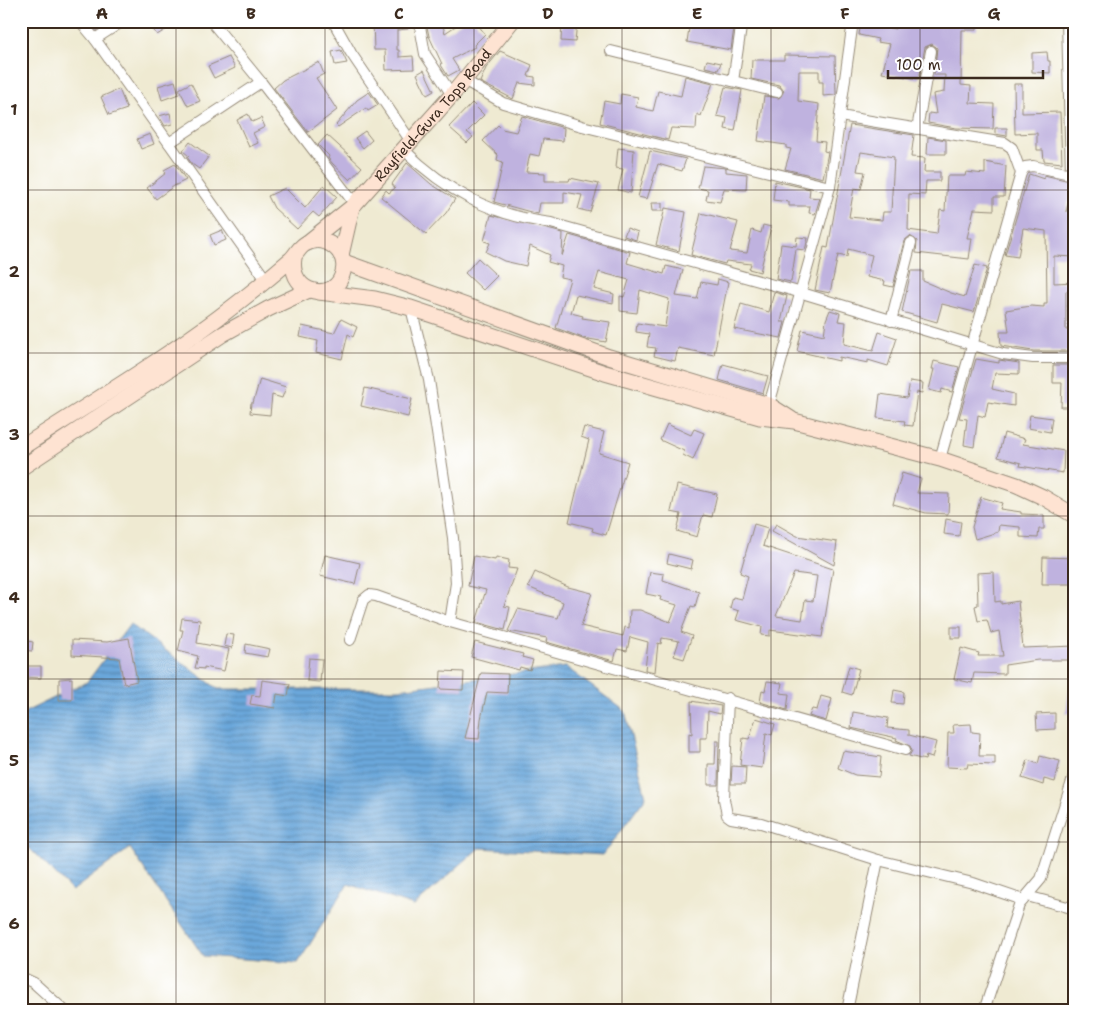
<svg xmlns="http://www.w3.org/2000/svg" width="1096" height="1032" font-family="'Shantell Sans',sans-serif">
	<defs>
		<pattern id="water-rules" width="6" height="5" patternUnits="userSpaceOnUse" patternTransform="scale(1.25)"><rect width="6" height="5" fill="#6aa7db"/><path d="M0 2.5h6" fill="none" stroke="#5888b1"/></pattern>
	</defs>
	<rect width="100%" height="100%" fill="#fff"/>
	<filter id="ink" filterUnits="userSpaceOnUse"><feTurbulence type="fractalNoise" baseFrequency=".02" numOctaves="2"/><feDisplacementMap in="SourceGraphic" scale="10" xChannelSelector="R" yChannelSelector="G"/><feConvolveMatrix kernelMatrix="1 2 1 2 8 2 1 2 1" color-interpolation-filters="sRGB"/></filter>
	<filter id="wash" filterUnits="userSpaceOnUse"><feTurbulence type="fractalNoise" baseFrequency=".0096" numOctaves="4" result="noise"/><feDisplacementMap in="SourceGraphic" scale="20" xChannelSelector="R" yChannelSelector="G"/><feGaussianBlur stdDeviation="1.12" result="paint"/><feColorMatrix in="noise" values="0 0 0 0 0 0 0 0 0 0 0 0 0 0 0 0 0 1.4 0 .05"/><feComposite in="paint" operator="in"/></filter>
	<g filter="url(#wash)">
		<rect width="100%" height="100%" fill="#efead2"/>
		<polygon fill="url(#water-rules)" stroke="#52687c" points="130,624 218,689 399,689 566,667 625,711 646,797 603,855 479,848 414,906 348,884 298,963 203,956 130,848 72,891 21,840 21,714 87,682"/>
		<g id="blocks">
			<g fill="#bfb2df" fill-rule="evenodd">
				<polygon points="90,21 110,21 96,30"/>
				<polygon points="147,21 161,21 167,29 157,35"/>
				<polygon points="373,21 405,21 408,29 397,30 397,50 399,50 399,57 413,56 414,69 386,70 385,50 374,50"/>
				<polygon points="435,21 436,24 442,23 445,33 463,21 475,21 485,34 474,45 475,47 452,59 459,70 448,76 441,65 442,64 429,36 426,22"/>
				<polygon points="562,21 577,21 575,42 561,41"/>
				<polygon points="690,21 712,21 712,24 734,27 731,50 687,42"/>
				<polygon points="861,21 876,21 876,25 895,29 896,25 907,27 908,21 977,21 977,30 962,30 961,85 971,86 970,103 994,104 993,129 956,128 928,123 929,113 936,114 933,94 944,92 945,75 934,75 937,48 932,44 925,47 919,79 882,73 890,44 877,42 878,39 859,35"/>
				<polygon points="341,50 347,63 335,65 332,52"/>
				<polygon points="500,51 532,65 528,76 535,77 535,85 519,83 513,99 480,82 486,68"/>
				<polygon points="1047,52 1048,61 1050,61 1050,73 1032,72 1032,53"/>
				<polygon points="784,55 835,56 836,95 823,96 823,82 819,82 819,71 799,71 798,101 819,104 816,141 825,142 824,151 828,152 823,178 785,169 791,149 786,148 786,145 758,141 764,96 779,98 784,91 779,85 751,79 752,60 784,60"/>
				<polygon points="229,57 235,68 214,78 208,66"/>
				<polygon points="707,60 721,63 718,70 705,67"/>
				<polygon points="319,62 324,74 316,78 337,110 308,132 274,88 283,80"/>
				<polygon points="424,70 434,91 427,95 417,74"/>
				<polygon points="685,76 713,83 701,116 697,114 696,129 671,128 668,140 600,123 604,101 620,104 621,94 638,97 636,107 653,111 658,91 681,96"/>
				<polygon points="175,81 179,94 162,100 158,86"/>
				<polygon points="191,83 200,101 188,106 179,89"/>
				<polygon points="1014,84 1022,84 1022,113 1060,112 1062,163 1044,161 1043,150 1037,150 1037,133 1015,134"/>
				<polygon points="725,87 742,90 735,131 725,129 727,118 717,116"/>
				<polygon points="119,89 127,109 109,115 101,97"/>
				<polygon points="369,92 378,105 368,111 366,108 338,127 336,125 357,100"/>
				<polygon points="472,103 484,115 467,132 473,137 467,143 449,127"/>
				<polygon points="170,113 172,124 165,126 159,116"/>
				<polygon points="248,114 252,122 261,118 265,127 253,133 258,143 249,147 237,120"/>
				<polygon points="522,116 564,128 563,141 543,139 539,156 530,154 526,172 545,173 545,181 569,181 570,178 599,184 590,212 578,209 582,195 564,192 564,203 540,203 538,214 494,202 503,162 497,160 498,155 483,141 498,125 502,129 516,132"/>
				<path d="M850,125L914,135L911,157L925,158L924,172H940V181H926L925,195L909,194L908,230L937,234L940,210L945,211L947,176H965L966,172L985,174V162L1006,166L1004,197H994V210L974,209L967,238H972L969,259L916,253L917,241L910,236L904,241L893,287L884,285L885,281L867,277L872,255L848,249L847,257L838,255L830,293L815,290L824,247L828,248ZM861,152L894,157L891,212H883L882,220L849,217L854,188L861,189L865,172L857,171Z"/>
				<polygon points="995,128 1007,128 1007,136 995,134"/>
				<polygon points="365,131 372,140 363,148 355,138"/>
				<polygon points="150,134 154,144 141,149 137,139"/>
				<polygon points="327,135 362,167 350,180 333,164 328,158 329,156 318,145"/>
				<polygon points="928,137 946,140 946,154 927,154"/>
				<polygon points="190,142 209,156 199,169 192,164 187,157 189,156 183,151"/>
				<polygon points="618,148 634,150 631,193 618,190 623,169 616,168"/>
				<polygon points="650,151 686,159 682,171 658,164 647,199 638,197"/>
				<polygon points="407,163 431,184 455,199 446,213 426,234 381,197 386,190 389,193 395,188 392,184"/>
				<polygon points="175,164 186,180 174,186 156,199 147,188 166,173 164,170"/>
				<polygon points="703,166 726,168 726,172 747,174 746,190 724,189 720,202 706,200 708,190 698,188"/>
				<polygon points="1029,174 1044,179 1044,175 1074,182 1066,211 1075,211 1075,257 1054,256 1054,283 1075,282 1075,291 1066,291 1066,330 1070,330 1070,340 1075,340 1075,351 1033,351 1001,346 1000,332 1009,332 1006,310 1031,306 1044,307 1044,304 1047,304 1046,231 1023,228 1018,257 1005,255"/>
				<polygon points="775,181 810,189 809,197 820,198 815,214 809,213 810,206 789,206 789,202 773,200"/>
				<polygon points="324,185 337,197 319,217 313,212 297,229 274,208 268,196 285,188 305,208"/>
				<polygon points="651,203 662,203 662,211 652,211"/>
				<polygon points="665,208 686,212 679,251 656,245"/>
				<polygon points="701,213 738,222 730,251 747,253 752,230 761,233 763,225 771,227 760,272 749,269 751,264 726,261 725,264 691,255"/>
				<polygon points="491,215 563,233 562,256 569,235 630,252 627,263 664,274 666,266 683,270 676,296 697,299 701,282 717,285 718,279 728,282 714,355 678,348 675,361 654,356 656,348 647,347 649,334 636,332 637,323 665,327 669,299 640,290 637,313 620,311 620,296 624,297 629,280 599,272 594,289 614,294 613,303 576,295 571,313 583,316 582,318 610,322 606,342 583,338 556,328 570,279 560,277 562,266 548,262 550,255 530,246 526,266 504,261 486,252 490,243 484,241"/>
				<polygon points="627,228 638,232 636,240 624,236"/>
				<polygon points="222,230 226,240 214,245 210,235"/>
				<polygon points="797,237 808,238 805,250 796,249 791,282 776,279 781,244 796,246"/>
				<polygon points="478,258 497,276 483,290 465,273"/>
				<polygon points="975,265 987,268 974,312 942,304 937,322 902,312 911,271 923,271 923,281 951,293 965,297"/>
				<polygon points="774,292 787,296 781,322 785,322 781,338 734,329 741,304 769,312"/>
				<polygon points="830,310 840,313 838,321 846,322 844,344 873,351 879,332 897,338 888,366 868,360 868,363 839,357 839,361 797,351 802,330 824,335 826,320"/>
				<polygon points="341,319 357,327 353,337 348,334 342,359 316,353 318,341 300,337 302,326 334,333"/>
				<polygon points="976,359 999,363 999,360 1019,363 1019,374 995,373 992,389 1014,394 1014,406 988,402 985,417 978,415 974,447 964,445 967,419 959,418"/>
				<polygon points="934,361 959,367 952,392 942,389 941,393 929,390 934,369 932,369"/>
				<polygon points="723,364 768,376 763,393 719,380"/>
				<polygon points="1053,365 1070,365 1070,384 1073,384 1072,407 1061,407 1062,383 1053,383"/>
				<polygon points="260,379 286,387 282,398 272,395 270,415 250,413 251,403 253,403"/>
				<polygon points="910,381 923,383 922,393 917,392 913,426 904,425 905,421 877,418 880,394 907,398"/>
				<polygon points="365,388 412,399 408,417 361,406"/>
				<polygon points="1030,415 1052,418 1050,432 1028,428"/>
				<polygon points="667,424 691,435 694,429 704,433 693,460 683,455 684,451 660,440"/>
				<polygon points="584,427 604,432 599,453 628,462 606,535 592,531 593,528 569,522 589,440 581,437"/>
				<polygon points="1004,433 1025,439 1023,444 1064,451 1063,473 1020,466 1021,463 998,457"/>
				<polygon points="902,473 921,479 917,493 949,494 948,514 926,513 893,504"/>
				<polygon points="677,485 717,494 712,517 703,515 697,537 677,531 681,514 671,512"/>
				<polygon points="981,497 1002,503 1000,509 1021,512 1021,514 1044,515 1044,529 1039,529 1038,538 1020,537 1020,527 999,525 998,532 975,539 972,527"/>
				<polygon points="946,519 961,522 959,536 944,534"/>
				<path d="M754,524L768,528L763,546L833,569L822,637L770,630V636L761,635L762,627L736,620L739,611L730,608L733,597L742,599L748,576L740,573ZM794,573L817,576L813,601L805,600L802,620L776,616Z"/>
				<polygon points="776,524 797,536 837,542 834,565 772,531"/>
				<polygon points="669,554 693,560 691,569 667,563"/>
				<polygon points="325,555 360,563 355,584 320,576"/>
				<polygon points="474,556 495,560 496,557 509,560 508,568 517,569 504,606 510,607 505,630 476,622 486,590 468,586"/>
				<polygon points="1043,557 1075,558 1074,584 1042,584"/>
				<polygon points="535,572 568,587 592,593 581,626 623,636 625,627 629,628 630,610 640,610 670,622 677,605 660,600 661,597 646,594 650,572 664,574 663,580 699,592 695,607 691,606 681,632 692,636 684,659 674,656 679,641 662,638 661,644 658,643 655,672 645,670 648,642 630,637 627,651 617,649 614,661 546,642 547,638 508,631 518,609 558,618 563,602 528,587"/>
				<polygon points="994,572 995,602 1001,601 1001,604 1018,601 1023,648 1075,646 1075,660 1038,660 1005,665 1005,674 974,673 972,683 954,679 961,648 979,653 978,656 1003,656 999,631 991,633 987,620 978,621 975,606 978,605 977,573"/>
				<polygon points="182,618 200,620 197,643 229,649 224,671 204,667 204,669 195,668 198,656 178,651 183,630 180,630"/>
				<rect x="951" y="627" width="10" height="11"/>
				<polygon points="226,634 234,635 232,648 224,646"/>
				<polygon points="129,638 137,681 124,684 119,658 72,655 72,640 107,642"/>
				<polygon points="22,640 33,642 32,651 21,650"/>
				<polygon points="475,642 523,654 522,657 533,660 530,670 520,667 519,670 471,657"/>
				<polygon points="246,644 270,649 268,657 245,653"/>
				<polygon points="309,658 322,659 320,682 307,681"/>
				<polygon points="21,666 41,666 41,678 21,677"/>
				<polygon points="849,666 859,669 852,695 842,692"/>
				<polygon points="441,671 464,672 463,690 440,689"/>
				<polygon points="481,673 508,674 507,693 487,692 481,719 479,739 465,738"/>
				<polygon points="72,678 72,700 59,700 59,679"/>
				<polygon points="262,680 290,684 288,696 277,694 275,708 250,704 252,695 260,696"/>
				<polygon points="767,681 782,683 780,693 789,694 787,710 760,702 762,690 765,691"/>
				<polygon points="1070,685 1075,685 1075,714 1066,713"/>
				<polygon points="894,690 904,692 903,704 892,703"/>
				<polygon points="821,696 832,699 826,721 809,716 812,709 817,710"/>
				<polygon points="691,701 721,706 720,714 708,711 707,738 700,738 700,752 689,752 689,733 692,734"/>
				<polygon points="853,712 888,718 887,728 909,730 909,735 936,742 932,758 926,756 925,760 909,756 912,751 910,746 896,740 897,738 851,728"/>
				<polygon points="1055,713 1055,729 1037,730 1036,714"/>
				<polygon points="756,718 775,724 772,735 766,733 762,768 740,765 743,738 749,739"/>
				<polygon points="971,724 972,732 980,733 979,756 995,756 995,765 968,764 967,768 947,767 948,733 954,733 953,725"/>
				<polygon points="716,741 719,741 718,785 708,785 708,764 715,764"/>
				<polygon points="843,751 881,757 879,777 855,775 838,768"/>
				<polygon points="1040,756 1060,761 1055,782 1044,779 1043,785 1022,778 1028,760 1038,764"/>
				<polygon points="732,766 746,767 745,784 731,784"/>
			</g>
		</g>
	</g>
	<g filter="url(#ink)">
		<use href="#blocks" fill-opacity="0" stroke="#958a78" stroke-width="1"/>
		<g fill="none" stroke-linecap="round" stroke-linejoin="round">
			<defs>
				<g id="street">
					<polyline points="80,21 95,39 267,281"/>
					<polyline points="211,21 261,82 354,203"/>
					<polyline points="333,21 351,53 410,140"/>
					<polyline points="419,21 425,54 452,95"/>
					<polyline points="1067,21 1071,174"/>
					<polyline points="95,39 123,21"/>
					<polyline points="611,51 777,92"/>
					<polyline points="464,80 503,103 582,126 830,187"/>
					<polyline points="733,81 742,21"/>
					<polyline points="840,116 1005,143 1012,148 1021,173"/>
					<polyline points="917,129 931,51"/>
					<polyline points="169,143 261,82"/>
					<path d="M403,149C446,191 490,215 551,223L802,293L1003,354L1033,358H1075"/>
					<polyline points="411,308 429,380 453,538 456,583 450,622"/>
					<polyline points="891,321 911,243"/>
					<polyline points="769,405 830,187 853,21"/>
					<polyline points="940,459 1021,173 1025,167 1033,166 1075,175"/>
					<polyline points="350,640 363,600 369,595 376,596 450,622 905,750"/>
					<polyline points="728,698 724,799 727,815 731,818 761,823 878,860 973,883 1023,900"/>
					<polyline points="1027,896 1075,909"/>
					<polyline points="21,977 34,983 65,1011"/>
					<polyline points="847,1011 878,860"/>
					<polyline points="984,1011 1019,905 1041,879 1075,772"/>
				</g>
				<g id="secondary">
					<path id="s1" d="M307,243L352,207L452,95L512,21"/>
					<polyline points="341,255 352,207"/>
					<polyline points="344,262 609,357 769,405 791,419"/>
					<polyline points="319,292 375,299 411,308 605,373 760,417 794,421 940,459 1017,485 1043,497 1075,516"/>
					<path d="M21,448C87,405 155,365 218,318C242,300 266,281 289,261C296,256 299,246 307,243C326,234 348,252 343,272C336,304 288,295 294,258"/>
					<polyline points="21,468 223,334 268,309 309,290"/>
				</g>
			</defs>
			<use href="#street" stroke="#958a78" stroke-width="12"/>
			<use href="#secondary" stroke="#958a78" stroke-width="17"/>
			<use href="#street" stroke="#fff" stroke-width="10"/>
			<use href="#secondary" stroke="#fee3d2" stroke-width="15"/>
		</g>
	</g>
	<path fill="none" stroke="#3b2a1e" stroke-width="1" stroke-opacity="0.55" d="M176,21V1011M325,21V1011M474,21V1011M622,21V1011M771,21V1011M920,21V1011M21,190H1075M21,353H1075M21,516H1075M21,679H1075M21,842H1075"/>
	<g text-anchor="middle" stroke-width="4" stroke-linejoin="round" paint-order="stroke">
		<g font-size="14" fill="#3b2a1e" stroke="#fff">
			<text dy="5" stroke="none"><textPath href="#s1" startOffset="180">Rayfield-Gura Topp Road</textPath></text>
		</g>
	</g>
	<rect width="1096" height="1032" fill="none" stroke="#fff" stroke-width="55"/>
	<path d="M888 70v8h155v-8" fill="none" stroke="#3b2a1e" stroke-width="2.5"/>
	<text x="896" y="70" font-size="15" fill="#3b2a1e" stroke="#ffffff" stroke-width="4" paint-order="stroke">100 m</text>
	<rect x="28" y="28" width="1040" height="976" fill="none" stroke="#3b2a1e" stroke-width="2"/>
	<g font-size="16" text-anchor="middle" font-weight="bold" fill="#3b2a1e">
		<text x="102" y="19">A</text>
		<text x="251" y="19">B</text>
		<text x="399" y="19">C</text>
		<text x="548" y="19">D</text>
		<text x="697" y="19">E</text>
		<text x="845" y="19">F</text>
		<text x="994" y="19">G</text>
		<text x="14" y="115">1</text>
		<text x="14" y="277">2</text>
		<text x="14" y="440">3</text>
		<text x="14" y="603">4</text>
		<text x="14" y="766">5</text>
		<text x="14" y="929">6</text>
	</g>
</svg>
